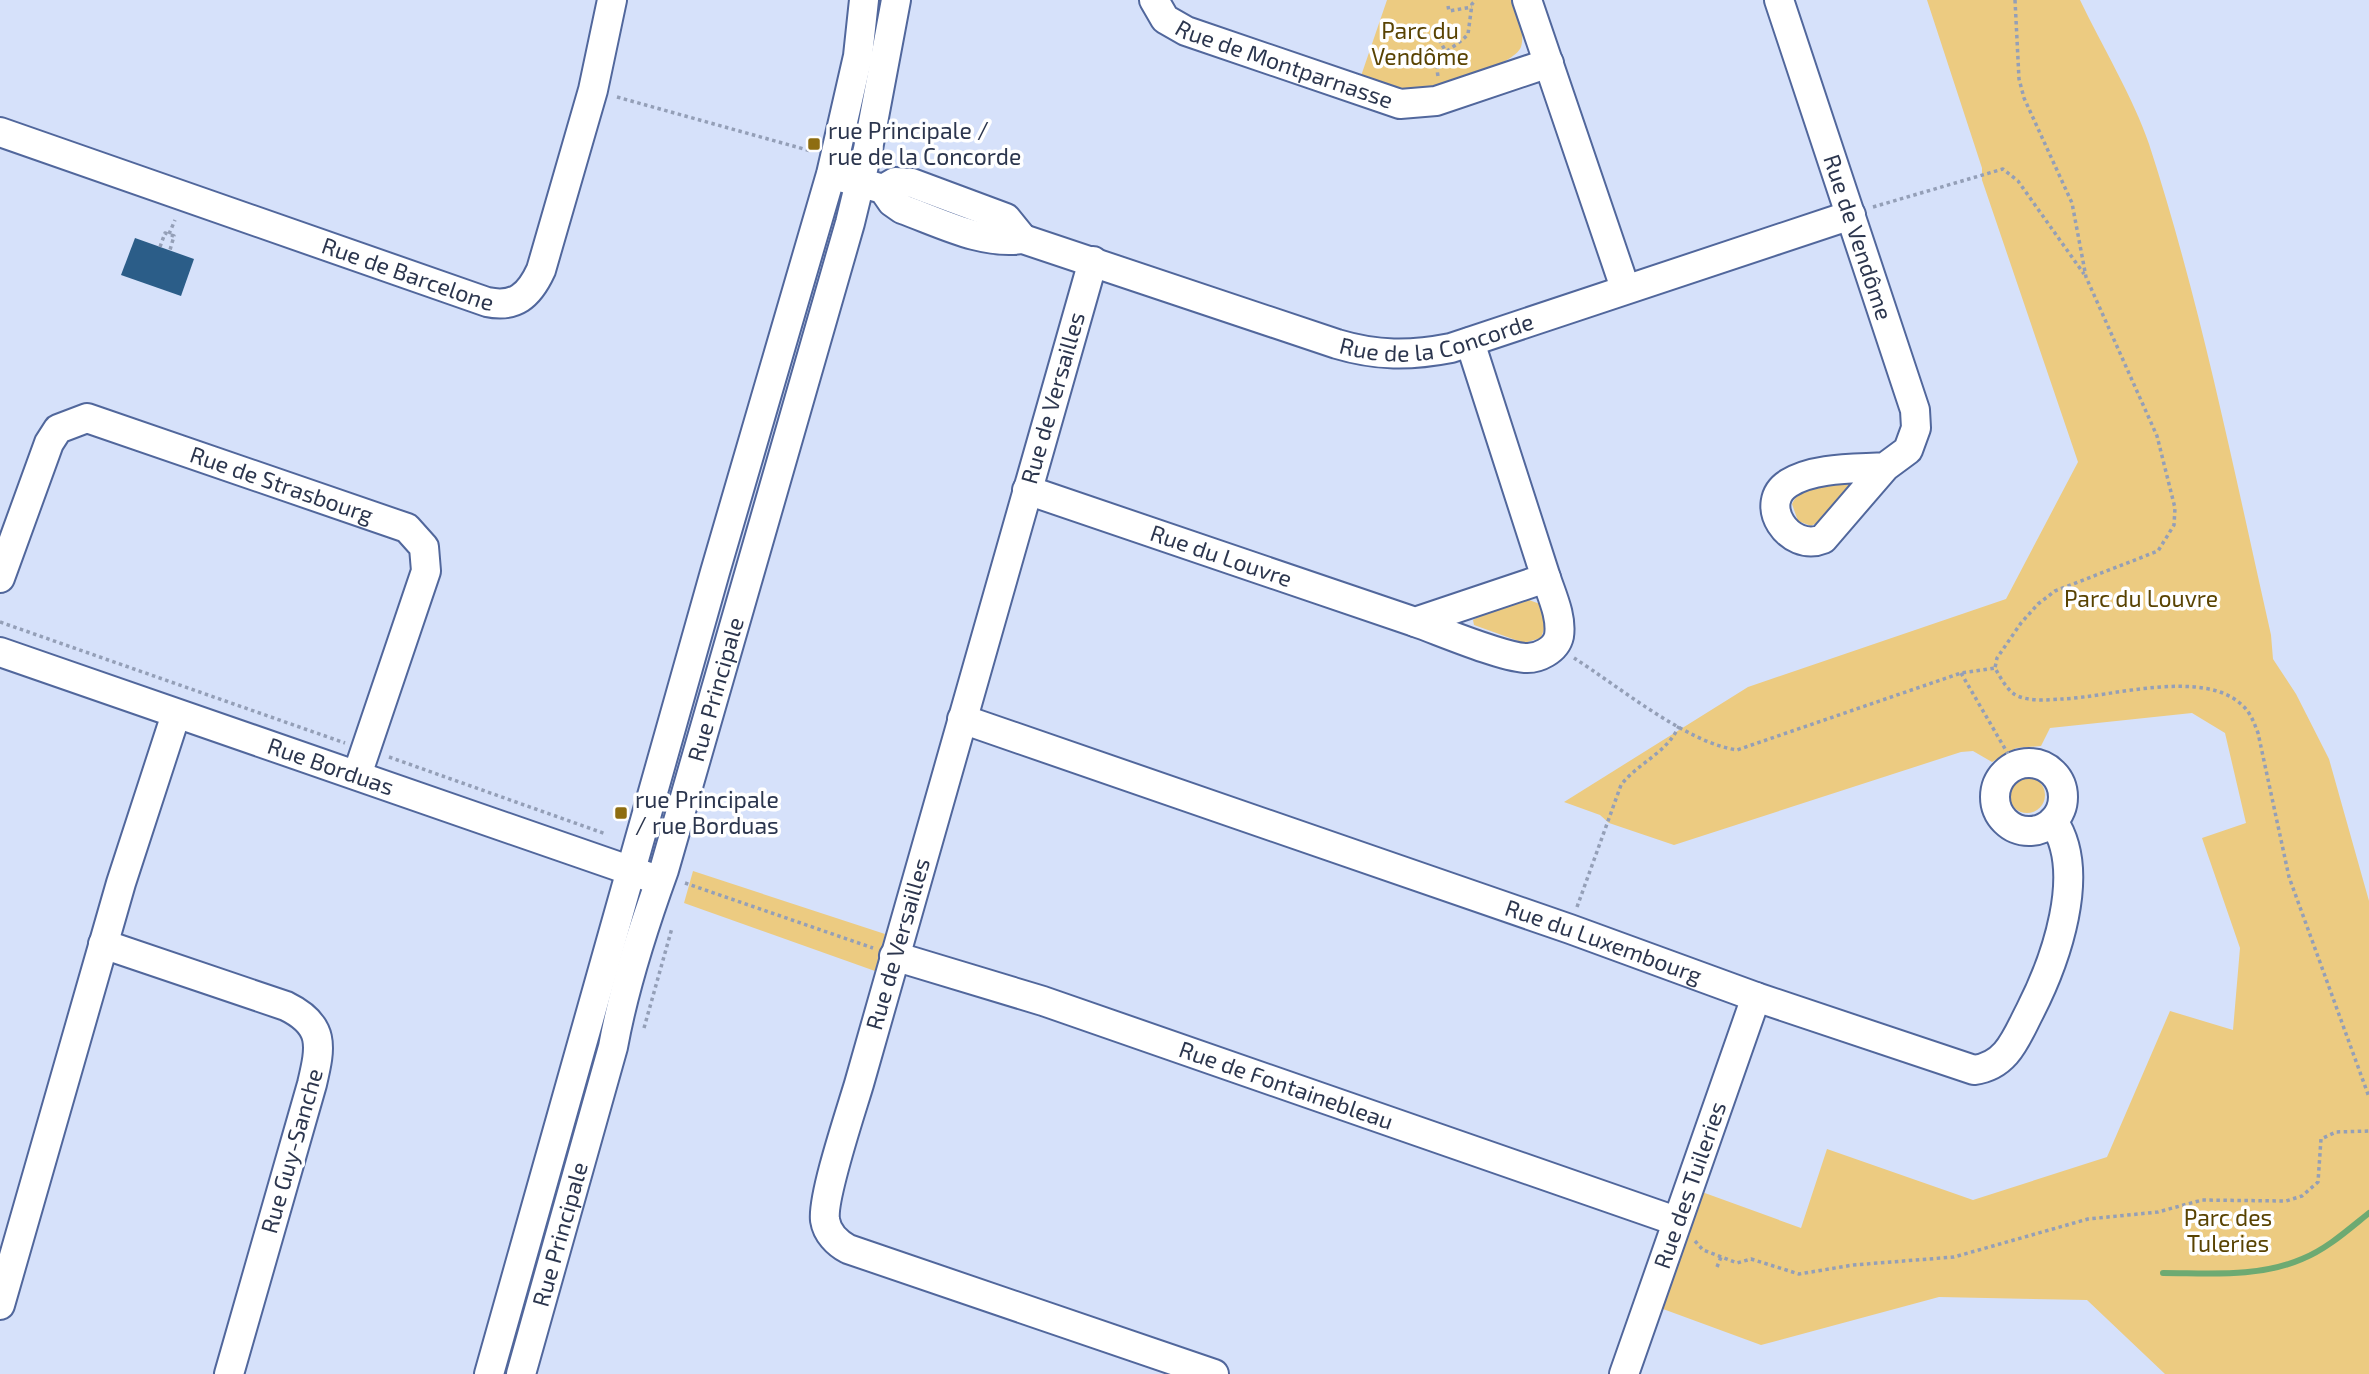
<svg xmlns="http://www.w3.org/2000/svg" width="2369" height="1374" font-family="'Exo 2',sans-serif">
	<rect width="100%" height="100%" fill="#d6e1fa"/>
	<g fill="#eccb81">
		<path d="M1387,0H1511C1516,14 1526,32 1521,47C1514,66 1434,89 1414,89C1396,89 1378,82 1361,76Z"/>
		<path d="M1927,0H2080C2101,44 2134,99 2149,144C2201,304 2234,471 2271,635L2273,659L2296,694L2329,759L2369,901V1374H2165L2087,1300L1939,1297L1761,1345L1663,1309L1702,1192L1801,1228L1827,1149L1973,1200L2107,1157L2170,1011L2233,1030L2240,948L2202,838L2246,823L2225,733L2192,713L2050,728L2041,746L2016,748L1992,762L1973,751L1961,752L1674,845L1609,823L1600,815L1564,802L1748,687L2006,599L2078,462L1982,180V168Z"/>
		<path d="M1849,482L1851,486L1826,518L1811,526L1798,521L1792,504C1800,485 1831,486 1849,482Z"/>
		<polygon points="1529,600 1540,604 1546,623 1541,638 1524,643 1474,625 1473,620 1480,616"/>
		<circle cx="2027" cy="795" r="18"/>
		<polygon points="693,871 885,934 875,971 684,903"/>
	</g>
	<g fill="none" stroke-linecap="round" stroke-linejoin="round">
		<path stroke="#6daa72" stroke-width="6" d="M2163,1273C2209,1273 2258,1278 2302,1259C2327,1249 2349,1229 2369,1213"/>
	</g>
	<polygon fill="#2b5d88" points="135,238 194,259 181,296 121,275"/>
	<g fill="none" stroke-linecap="round" stroke-linejoin="round">
		<defs>
			<g id="minor">
				<path id="s1" d="M1154,0L1165,19L1186,31L1400,104L1436,101L1549,63"/>
				<polyline points="1527,0 1625,288"/>
				<path id="s2" d="M1779,0L1915,410L1916,428L1908,450L1885,467L1823,539C1789,553 1756,503 1789,483C1815,467 1856,469 1885,467"/>
				<path id="s3" d="M0,132L487,302C515,308 529,296 541,270L593,90L612,0"/>
				<path id="s4" d="M844,178L883,189L892,202L902,209C941,223 982,245 1023,239L1337,344C1377,356 1410,356 1451,348L1851,215"/>
				<polyline points="883,189 895,182 912,183 1006,218 1023,239"/>
				<path d="M1093,261L859,1084C851,1111 822,1197 825,1220C827,1233 837,1243 848,1249L1214,1374"/>
				<path id="s5" d="M1027,490L1415,622L1546,578L1470,342"/>
				<path id="s6" d="M0,578L49,443L58,429L87,418L407,528L424,547L426,571L357,775"/>
				<path d="M1415,622C1443,632 1499,656 1525,658C1538,659 1556,650 1559,636C1562,617 1552,596 1546,578"/>
				<path id="s7" d="M0,652L649,877"/>
				<path id="s8" d="M962,719L1570,929L1756,997L1974,1070C2007,1066 2016,1038 2030,1011C2055,962 2088,872 2053,821"/>
				<circle cx="2029" cy="797" r="34"/>
				<path d="M103,944L286,1006C325,1025 321,1046 312,1084L229,1374"/>
				<path id="s9" d="M894,956L1043,1001L1676,1221"/>
				<polyline points="0,1305 121,883 176,714"/>
				<polyline points="489,1374 715,572 831,174 858,56 864,0"/>
				<path id="s10" d="M521,1374L613,1047C624,986 643,928 664,870L850,223L868,149L896,0"/>
				<path id="s11" d="M1624,1374L1756,997"/>
			</g>
		</defs>
		<use href="#minor" stroke="#51679c" stroke-width="32"/>
		<g stroke="#949fb7" stroke-width="3.5" stroke-dasharray="3.5 3.5" stroke-linecap="butt">
			<path d="M2015,0L2019,79L2024,98L2072,203L2086,277L2157,436L2175,508L2174,525L2158,551L2055,591L2038,604L2021,623L1997,658L1995,668C2000,677 2006,688 2014,694C2027,702 2048,700 2062,699C2111,697 2203,668 2242,705C2251,713 2254,723 2258,733L2289,877L2369,1097"/>
			<polyline points="1448,6 1449,11 1472,7"/>
			<polyline points="1426,36 1438,38 1445,50"/>
			<path d="M1438,76C1433,52 1456,49 1468,34L1472,4L1476,0"/>
			<polyline points="617,97 811,151"/>
			<polyline points="1873,207 2003,169 2018,181 2084,274"/>
			<polyline points="169,234 175,220"/>
			<polyline points="160,247 165,233 174,236 170,250"/>
			<polyline points="0,622 345,743"/>
			<path d="M1574,658C1618,686 1687,743 1737,750L1961,673L1995,668"/>
			<polyline points="1961,673 2015,766"/>
			<polyline points="389,757 606,834"/>
			<polyline points="685,883 873,948"/>
			<path d="M1577,907L1621,785C1639,762 1667,753 1679,726"/>
			<polyline points="644,1028 672,928"/>
			<polyline points="1695,1241 1703,1250 1737,1263 1751,1259 1799,1274 1853,1265 1954,1257 2088,1219 2158,1212 2202,1200 2286,1201 2302,1196 2318,1182 2321,1139 2336,1132 2369,1131"/>
			<polyline points="1717,1267 1721,1257"/>
		</g>
		<use href="#minor" stroke="#fff" stroke-width="28"/>
	</g>
	<g fill="#8e6d11" stroke="#fff" stroke-width="2.5">
		<rect x="807" y="137" width="14" height="14" rx="3.5"/>
		<rect x="614" y="806" width="14" height="14" rx="3.5"/>
	</g>
	<g text-anchor="middle" stroke-width="7" stroke-linejoin="round" paint-order="stroke">
		<g font-size="23" fill="#594302" stroke="#fff">
			<text x="1420" y="39">Parc du<tspan x="1420" dy="26">Vendôme</tspan></text>
			<text x="2141" y="607">Parc du Louvre</text>
			<text x="2228" y="1226">Parc des<tspan x="2228" dy="26">Tuleries</tspan></text>
		</g>
		<g font-size="23" fill="#2c364e" stroke="#fff">
			<text dy="8" stroke="none"><textPath href="#s1" startOffset="150">Rue de Montparnasse</textPath></text>
			<text dy="8" stroke="none"><textPath href="#s2" startOffset="250">Rue de Vendôme</textPath></text>
			<text dy="8" stroke="none"><textPath href="#s3" startOffset="432">Rue de Barcelone</textPath></text>
			<text dy="8" stroke="none"><textPath href="#s4" startOffset="628">Rue de la Concorde</textPath></text>
			<text transform="translate(1053 398) rotate(-74)" y="8">Rue de Versailles</text>
			<text dy="8" stroke="none"><textPath href="#s6" startOffset="397">Rue de Strasbourg</textPath></text>
			<text dy="8" stroke="none"><textPath href="#s5" startOffset="205">Rue du Louvre</textPath></text>
			<text dy="8" stroke="none"><textPath href="#s10" startOffset="712">Rue Principale</textPath></text>
			<text dy="8" stroke="none"><textPath href="#s7" startOffset="350">Rue Borduas</textPath></text>
			<text dy="8" stroke="none"><textPath href="#s8" startOffset="679">Rue du Luxembourg</textPath></text>
			<text transform="translate(898 944) rotate(-74)" y="8">Rue de Versailles</text>
			<text dy="8" stroke="none"><textPath href="#s9" startOffset="413">Rue de Fontainebleau</textPath></text>
			<text transform="translate(292 1151) rotate(-74)" y="8">Rue Guy-Sanche</text>
			<text dy="8" stroke="none"><textPath href="#s11" startOffset="200">Rue des Tuileries</textPath></text>
			<text dy="8" stroke="none"><textPath href="#s10" startOffset="145">Rue Principale</textPath></text>
		</g>
		<g font-size="23" fill="#2c364e" stroke="#fff" text-anchor="start">
			<text x="828" y="139">rue Principale /<tspan x="828" dy="26">rue de la Concorde</tspan></text>
			<text x="635" y="808">rue Principale<tspan x="635" dy="26">/ rue Borduas</tspan></text>
		</g>
	</g>
</svg>
